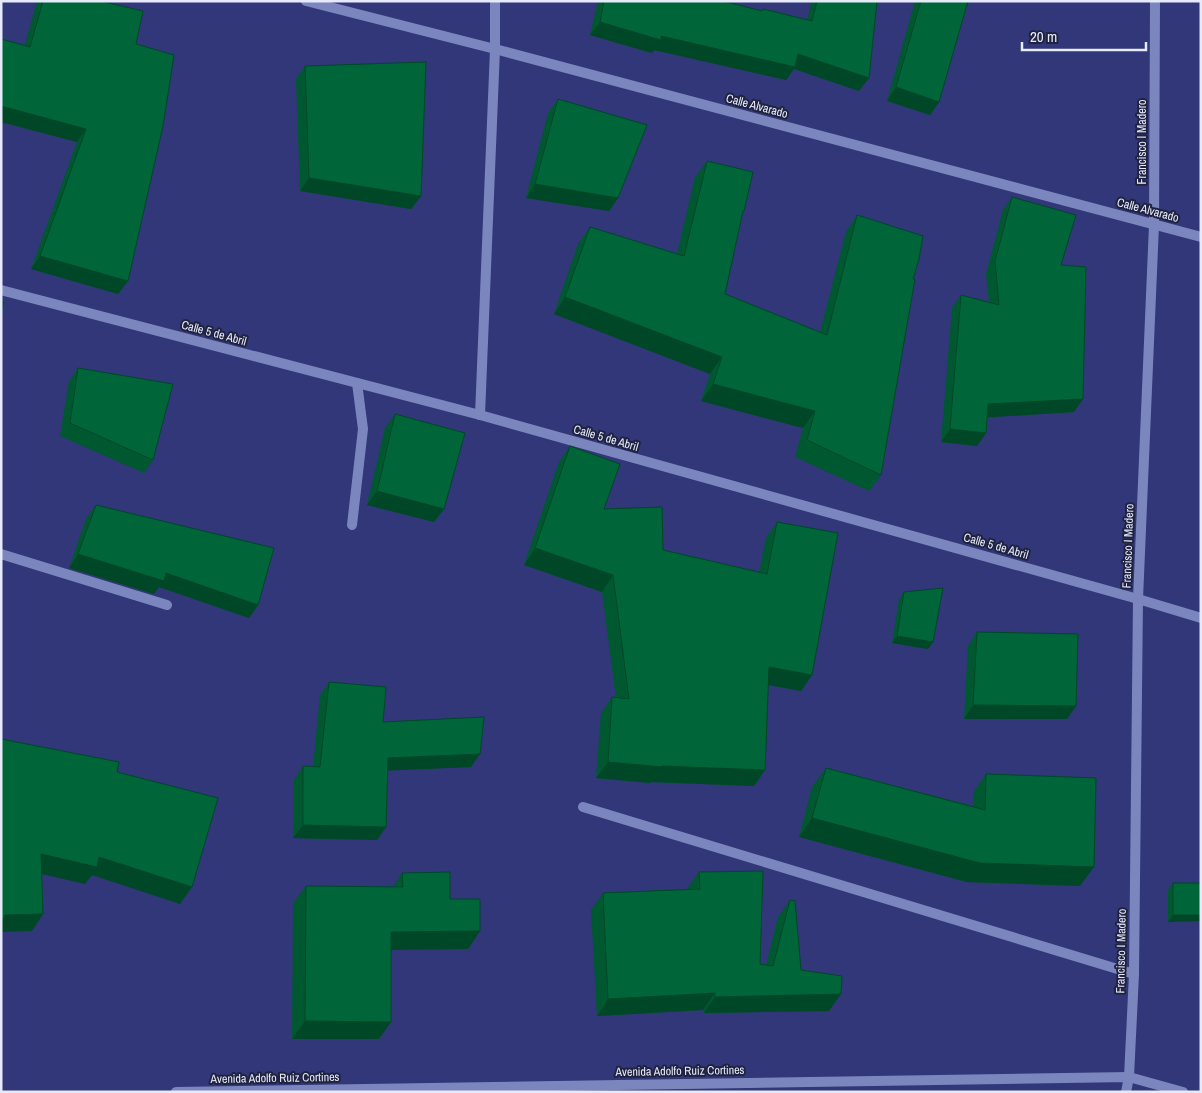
<svg xmlns="http://www.w3.org/2000/svg" width="1202" height="1093" font-family="'Archivo Narrow',sans-serif">
	<rect width="100%" height="100%" fill="#313778"/>
	<g fill="none" stroke-linecap="round" stroke-linejoin="round">
		<g stroke="#7b86be" stroke-width="10">
			<polyline points="306,1 495,49 1201,237"/>
			<polyline points="1,290 480,415 1138,599 1201,618"/>
			<polyline points="480,415 495,49 495,1"/>
			<polyline points="352,525 363,429 357,383"/>
			<polyline points="1,554 167,605"/>
			<polyline points="583,807 1134,974"/>
			<polyline points="176,1092 1129,1077 1183,1092"/>
			<polyline points="1126,1092 1129,1077 1134,974 1138,599 1154,225 1155,1"/>
		</g>
	</g>
	<g fill="#005831">
		<polygon points="37,1 100,1 136,44 128,281 118,294 31,269 77,142 1,122 1,39 25,45"/>
		<polygon points="598,1 723,1 762,11 763,9 807,20 812,1 877,1 859,91 794,69 786,80 654,50 652,53 590,35"/>
		<polygon points="915,1 968,1 939,102 930,115 887,101"/>
		<polygon points="305,66 421,196 411,209 300,191 296,79"/>
		<polygon points="558,99 618,198 609,211 526,198 548,113"/>
		<polygon points="707,161 742,214 725,294 820,332 846,232 857,215 913,279 881,475 869,491 795,457 803,428 701,401 710,374 554,314 578,244 590,227 677,254 695,177"/>
		<polygon points="1012,197 1061,265 1074,412 987,417 986,433 977,446 941,442 952,308 961,295 989,302 986,274 1003,210"/>
		<polygon points="78,368 153,460 144,473 60,436 69,381"/>
		<polygon points="395,414 444,509 434,522 367,505 385,428"/>
		<polygon points="570,446 604,509 663,550 759,572 766,538 777,522 812,675 801,691 768,685 765,770 754,786 651,782 650,783 596,778 601,713 612,697 616,698 602,592 524,565 559,462"/>
		<polygon points="96,505 258,605 249,618 159,587 154,594 69,568 86,519"/>
		<polygon points="904,592 933,642 928,649 892,643 899,599"/>
		<polygon points="977,632 1076,706 1067,719 964,719 968,646"/>
		<polygon points="329,682 383,722 471,767 388,770 386,827 377,840 293,838 294,780 303,766 313,767 320,695"/>
		<polygon points="826,768 973,806 973,793 986,774 1080,886 967,882 799,837 812,787"/>
		<polygon points="699,872 760,964 766,965 778,917 790,900 801,970 829,1011 704,1013 703,1010 597,1016 591,910 603,893 687,889"/>
		<polygon points="402,873 450,899 480,931 468,949 391,950 379,1039 292,1039 293,903 306,886 393,887"/>
		<polygon points="1173,883 1201,883 1201,921 1168,922 1168,890"/>
	</g>
	<g fill="#004728">
		<polygon points="600,22 661,36 798,54 869,78 859,91 794,69 786,80 654,50 652,53 590,35"/>
		<polygon points="896,87 939,102 930,115 887,101"/>
		<polygon points="1,106 86,129 77,142 1,122"/>
		<polygon points="309,178 421,196 411,209 300,191"/>
		<polygon points="535,184 618,198 609,211 526,198"/>
		<polygon points="40,256 128,281 118,294 31,269"/>
		<polygon points="565,297 722,357 710,374 554,314"/>
		<polygon points="713,384 815,411 803,428 701,401"/>
		<polygon points="1083,399 1074,412 979,418 988,404"/>
		<polygon points="950,429 986,433 977,446 941,442"/>
		<polygon points="377,491 444,509 434,522 367,505"/>
		<polygon points="535,548 613,575 602,592 524,565"/>
		<polygon points="78,554 166,573 258,605 249,618 159,587 154,594 69,568"/>
		<polygon points="897,636 933,642 928,649 892,643"/>
		<polygon points="769,667 812,675 801,691 758,683"/>
		<polygon points="973,705 1076,706 1067,719 964,719"/>
		<polygon points="480,754 471,767 379,771 388,758"/>
		<polygon points="608,762 662,766 765,770 754,786 651,782 650,783 596,778"/>
		<polygon points="812,818 1094,867 1080,886 967,882 799,837"/>
		<polygon points="303,825 386,827 377,840 293,838"/>
		<polygon points="41,854 99,857 192,887 180,904 92,875 85,884 29,871"/>
		<polygon points="43,914 32,931 1,932 1,921 5,915"/>
		<polygon points="1173,915 1201,915 1201,921 1168,922"/>
		<polygon points="480,931 468,949 379,950 391,932"/>
		<polygon points="715,993 703,1010 597,1016 608,999"/>
		<polygon points="841,994 829,1011 704,1013 715,997"/>
		<polygon points="305,1021 391,1022 379,1039 292,1039"/>
	</g>
	<g fill="#006639" stroke="#004728">
		<polygon points="43,1 100,1 143,11 136,44 174,55 163,126 128,281 40,256 86,129 1,106 1,39 30,47"/>
		<polygon points="604,1 723,1 762,11 763,9 812,21 817,1 877,1 869,78 798,54 795,67 661,36 661,40 600,22"/>
		<polygon points="921,1 968,1 939,102 896,87"/>
		<polygon points="426,62 421,196 309,178 305,66"/>
		<polygon points="558,99 647,125 618,198 535,184"/>
		<polygon points="707,161 753,172 744,211 743,211 725,294 827,335 857,215 923,236 919,259 913,279 915,279 881,475 807,440 815,411 713,384 722,357 565,297 590,227 684,256"/>
		<polygon points="1012,197 1076,215 1061,265 1086,267 1083,399 988,404 986,433 950,429 961,295 999,305 995,261"/>
		<polygon points="1,301 4,302 1,312"/>
		<polygon points="78,368 173,384 153,460 70,423"/>
		<polygon points="395,414 465,433 444,509 377,491"/>
		<polygon points="570,446 620,464 604,509 662,507 663,550 767,574 777,522 838,533 812,675 769,667 765,770 662,766 662,767 608,762 612,697 629,699 613,575 535,548"/>
		<polygon points="96,505 274,548 258,605 166,573 164,581 78,554"/>
		<polygon points="943,588 933,642 897,636 904,592"/>
		<polygon points="977,632 1078,634 1076,706 973,705"/>
		<polygon points="329,682 386,687 383,722 484,717 480,754 388,758 386,827 303,825 303,766 320,767"/>
		<polygon points="1,739 119,762 117,772 218,798 192,887 99,857 97,867 41,854 43,914 5,915 1,924"/>
		<polygon points="826,768 985,810 986,774 1096,778 1094,867 980,863 812,818"/>
		<polygon points="763,871 760,964 773,966 790,900 795,901 801,970 842,976 841,994 715,997 715,993 608,999 603,893 700,889 699,872"/>
		<polygon points="450,872 450,899 480,899 480,931 391,932 391,1022 305,1021 306,886 403,887 402,873"/>
		<rect x="1173" y="883" width="28" height="32"/>
	</g>
	<g text-anchor="middle" stroke-width="4" stroke-linejoin="round" paint-order="stroke">
		<g font-size="12" fill="#e7eafa" stroke="#1f2340">
			<text transform="translate(757 106) rotate(15)" y="4">Calle Alvarado</text>
			<text transform="translate(1142 142) rotate(-90)" y="4">Francisco I Madero</text>
			<text transform="translate(1148 210) rotate(15)" y="4">Calle Alvarado</text>
			<text transform="translate(214 333) rotate(15)" y="4">Calle 5 de Abril</text>
			<text transform="translate(606 438) rotate(16)" y="4">Calle 5 de Abril</text>
			<text transform="translate(996 546) rotate(16)" y="4">Calle 5 de Abril</text>
			<text transform="translate(1128 546) rotate(-88)" y="4">Francisco I Madero</text>
			<text transform="translate(1121 951) rotate(-89)" y="4">Francisco I Madero</text>
			<text transform="translate(680 1071) rotate(-1)" y="4">Avenida Adolfo Ruiz Cortines</text>
			<text transform="translate(275 1078) rotate(-1)" y="4">Avenida Adolfo Ruiz Cortines</text>
		</g>
	</g>
	<rect width="1202" height="1093" fill="none" stroke="#e7eafa" stroke-width="5"/>
	<path d="M1022 42v8h124v-8" fill="none" stroke="#e7eafa" stroke-width="2.5"/>
	<text x="1030" y="42" font-size="15" fill="#e7eafa" stroke="#1f2340" stroke-width="4" paint-order="stroke">20 m</text>
</svg>
